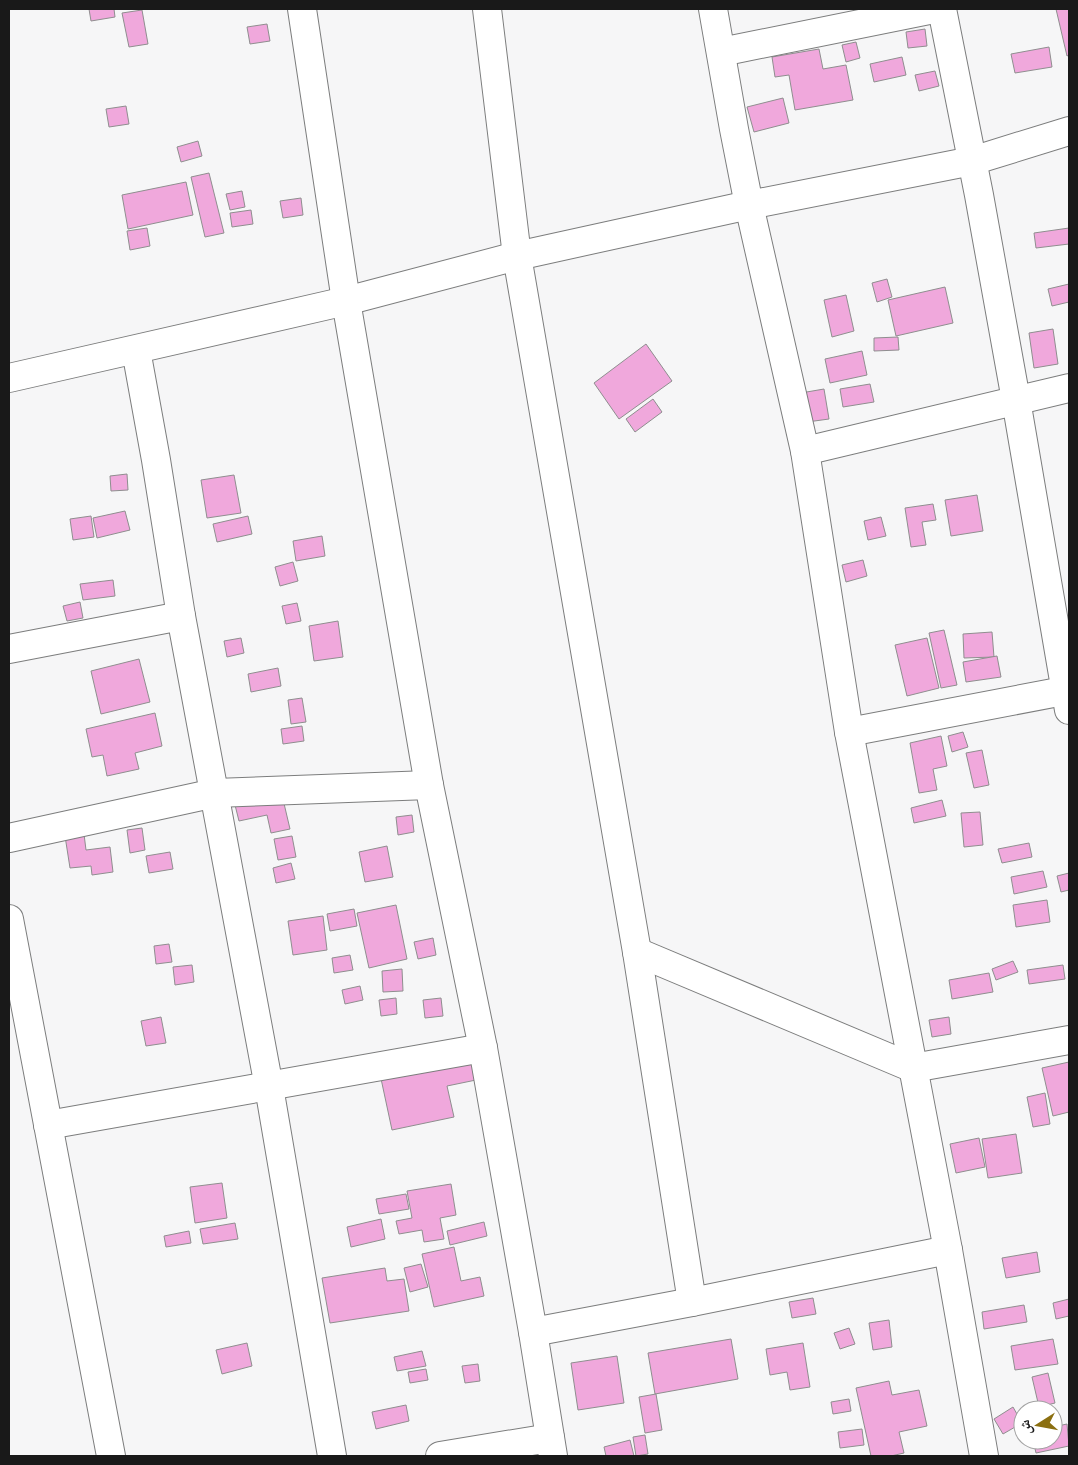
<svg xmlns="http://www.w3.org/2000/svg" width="1078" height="1465" font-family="'Noto Sans','Noto Naskh Arabic',sans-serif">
	<rect width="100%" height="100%" fill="#f6f6f7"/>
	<g fill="#f0a8dc" stroke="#8f8e8f">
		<polygon points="89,9 114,9 115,17 91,21"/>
		<polygon points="1056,9 1069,9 1069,55 1067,56"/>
		<polygon points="142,10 148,44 129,47 122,13"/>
		<polygon points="267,24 270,41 250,44 247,27"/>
		<polygon points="925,29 927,46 908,48 906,32"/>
		<polygon points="856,42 860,58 846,62 842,45"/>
		<polygon points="1049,47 1052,67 1015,73 1011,54"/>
		<polygon points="819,49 823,69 846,65 853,100 795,110 789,75 775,77 772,57"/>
		<polygon points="902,57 906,75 874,82 870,64"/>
		<polygon points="935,71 939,86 919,91 915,75"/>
		<polygon points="783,98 789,123 754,132 747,107"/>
		<polygon points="126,106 129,124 109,127 106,109"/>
		<polygon points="198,141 202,156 181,162 177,147"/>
		<polygon points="209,173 224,233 205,237 191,177"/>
		<polygon points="186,182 193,215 128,229 122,195"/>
		<polygon points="242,191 245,207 230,210 226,194"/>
		<polygon points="301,198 303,215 283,218 280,201"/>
		<polygon points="251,210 253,224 232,227 230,213"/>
		<polygon points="147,228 150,246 130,250 127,231"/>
		<polygon points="1069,228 1069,244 1036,248 1034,233"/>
		<polygon points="887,279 892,297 877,302 872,283"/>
		<polygon points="1069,284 1069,302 1052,306 1048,289"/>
		<polygon points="945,287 953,323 896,336 888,300"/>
		<polygon points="846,295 854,331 832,337 824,300"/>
		<polygon points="1053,329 1058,364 1034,368 1029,333"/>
		<polygon points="898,337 899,350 874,351 874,338"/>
		<polygon points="646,344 672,381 619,419 594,383"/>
		<polygon points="862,351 867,375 830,383 825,359"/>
		<polygon points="870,384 874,402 843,407 840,389"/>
		<polygon points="824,389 829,419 800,423 795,394"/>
		<polygon points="653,399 662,412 635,432 626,419"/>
		<polygon points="127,474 128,490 111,491 110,476"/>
		<polygon points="234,475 241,513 207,518 201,480"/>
		<polygon points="977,495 983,531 951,536 945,500"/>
		<polygon points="933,504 936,520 922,522 926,545 911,547 905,508"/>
		<polygon points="125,511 130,530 97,538 93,518"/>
		<polygon points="91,516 94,537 73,540 70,519"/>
		<polygon points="248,516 252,534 217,542 213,524"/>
		<polygon points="881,517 886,536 868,540 864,521"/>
		<polygon points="322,536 325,556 296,561 293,541"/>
		<polygon points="863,560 867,576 846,582 842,565"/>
		<polygon points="293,562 298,581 280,586 275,567"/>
		<polygon points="113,580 115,596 83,600 80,584"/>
		<polygon points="80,602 83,618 67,621 63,606"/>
		<polygon points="297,603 301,621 286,624 282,606"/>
		<polygon points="338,621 343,657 314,661 309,626"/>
		<polygon points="944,630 957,685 941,688 929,633"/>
		<polygon points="992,632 994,657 964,658 963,634"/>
		<polygon points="241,638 244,653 227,657 224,641"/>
		<polygon points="927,638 939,688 907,696 895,645"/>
		<polygon points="997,656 1001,677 966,682 963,662"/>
		<polygon points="139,659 150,702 101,714 91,671"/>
		<polygon points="278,668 281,686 251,692 248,674"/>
		<polygon points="302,698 306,722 291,724 288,700"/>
		<polygon points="155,713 162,746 135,753 139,769 107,776 103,755 92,757 86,729"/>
		<polygon points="302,726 304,741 283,744 281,729"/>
		<polygon points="963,732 968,747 952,752 948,736"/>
		<polygon points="941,736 947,766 933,769 937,790 919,793 910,743"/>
		<polygon points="982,750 989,785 974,788 966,753"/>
		<polygon points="282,795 290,829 271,833 267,815 239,821 235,805"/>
		<polygon points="942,800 946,816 914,823 911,808"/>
		<polygon points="980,812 983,845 964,847 961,813"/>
		<polygon points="412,815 414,832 398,835 396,817"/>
		<polygon points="142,828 145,850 130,853 127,830"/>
		<polygon points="84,834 86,850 110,847 113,872 92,875 91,866 70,868 65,836"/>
		<polygon points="292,836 296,857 278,860 274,839"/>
		<polygon points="1029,843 1032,857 1002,863 998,849"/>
		<polygon points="387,846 393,877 365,882 359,852"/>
		<polygon points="170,852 173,869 149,873 146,856"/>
		<polygon points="291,863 295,879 276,883 273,868"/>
		<polygon points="1043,871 1047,887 1014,894 1011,877"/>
		<polygon points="1069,873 1069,890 1061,892 1057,876"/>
		<polygon points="1047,900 1050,922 1016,927 1013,905"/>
		<polygon points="396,905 407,959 369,968 357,913"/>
		<polygon points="354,909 357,926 330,931 327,914"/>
		<polygon points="323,916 327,950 293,955 288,921"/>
		<polygon points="433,938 436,955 418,959 414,942"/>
		<polygon points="169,944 172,962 156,964 154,946"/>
		<polygon points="350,955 353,970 334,973 332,958"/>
		<polygon points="1013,961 1018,972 996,980 992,969"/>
		<polygon points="192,965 194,982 175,985 173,967"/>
		<polygon points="1063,965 1065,979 1029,984 1027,970"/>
		<polygon points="402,969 403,991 383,992 382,971"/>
		<polygon points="989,973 993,992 952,999 949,980"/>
		<polygon points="360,986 363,1000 345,1004 342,990"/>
		<polygon points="396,998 397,1014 381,1016 379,1000"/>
		<polygon points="441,998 443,1016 425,1018 423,1000"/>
		<polygon points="161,1017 166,1043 146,1046 141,1021"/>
		<polygon points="949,1017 951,1034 932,1037 929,1020"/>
		<polygon points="471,1054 476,1080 447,1086 454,1117 392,1130 380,1074"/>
		<polygon points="1069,1062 1069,1112 1053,1116 1042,1068"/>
		<polygon points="1045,1093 1050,1124 1033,1127 1027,1097"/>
		<polygon points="1016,1134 1022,1173 988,1178 982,1139"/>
		<polygon points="979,1138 985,1167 956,1173 950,1144"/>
		<polygon points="222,1183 227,1218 195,1223 190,1187"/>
		<polygon points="451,1184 456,1215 440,1218 444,1239 424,1242 422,1230 399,1234 396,1221 412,1218 407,1191"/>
		<polygon points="406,1194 409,1209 379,1214 376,1199"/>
		<polygon points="381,1219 385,1239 351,1247 347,1227"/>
		<polygon points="484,1222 487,1236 450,1245 447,1231"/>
		<polygon points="235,1223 238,1239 203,1244 200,1229"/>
		<polygon points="189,1231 191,1243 166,1247 164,1236"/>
		<polygon points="454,1247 461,1281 480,1277 484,1296 434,1307 422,1254"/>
		<polygon points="1037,1252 1040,1272 1006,1278 1002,1258"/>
		<polygon points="421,1264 428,1287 410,1292 404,1268"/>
		<polygon points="385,1268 387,1281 404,1279 409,1311 330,1323 322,1278"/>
		<polygon points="813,1298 816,1314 792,1318 789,1302"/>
		<polygon points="1069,1299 1069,1316 1056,1319 1053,1303"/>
		<polygon points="1024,1305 1027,1322 984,1329 982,1312"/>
		<polygon points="889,1320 892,1347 873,1350 869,1323"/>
		<polygon points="849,1328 855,1344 840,1349 834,1333"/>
		<polygon points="731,1339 738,1379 655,1394 648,1353"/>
		<polygon points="1053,1339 1058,1364 1015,1370 1011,1346"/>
		<polygon points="247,1343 252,1366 222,1374 216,1350"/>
		<polygon points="803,1343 810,1387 790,1390 787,1372 770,1375 766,1349"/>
		<polygon points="422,1351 426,1366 397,1371 394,1357"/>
		<polygon points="617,1356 624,1403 578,1410 571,1363"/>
		<polygon points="478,1364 480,1381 465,1383 462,1366"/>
		<polygon points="426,1369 428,1380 410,1383 408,1372"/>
		<polygon points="1048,1373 1055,1403 1039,1407 1032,1377"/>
		<polygon points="889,1381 892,1395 919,1390 927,1426 899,1432 904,1453 891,1456 871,1456 856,1388"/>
		<polygon points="656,1394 662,1430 645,1433 639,1397"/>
		<polygon points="849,1399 851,1411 833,1414 831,1402"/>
		<polygon points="406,1405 409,1421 376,1429 372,1412"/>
		<polygon points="1013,1407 1022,1423 1003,1434 994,1419"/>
		<polygon points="1067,1424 1069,1446 1036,1453 1033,1440 1053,1440 1053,1427"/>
		<polygon points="862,1429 864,1445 840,1448 838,1432"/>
		<polygon points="645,1435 648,1454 636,1456 633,1437"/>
		<polygon points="630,1440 634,1456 606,1456 604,1447"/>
	</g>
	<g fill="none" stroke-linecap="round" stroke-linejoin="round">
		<defs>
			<g id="minor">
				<polyline points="302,9 346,301 429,785 483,1048 533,1332 553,1456"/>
				<polyline points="487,9 517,256 637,952 692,1302"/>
				<polyline points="713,9 734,129 749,205 805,451 849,732 948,1250 984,1456"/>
				<polyline points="942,9 979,195 1016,400 1069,710"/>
				<polyline points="721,52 934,9"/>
				<polyline points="136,350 156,460 181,616 269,1087 332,1456"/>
				<polyline points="9,378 346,301 517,256 749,205 972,161 1069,131"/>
				<polyline points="805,451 1069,388"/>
				<polyline points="9,649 181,616"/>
				<polyline points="849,732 1069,690"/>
				<polyline points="9,838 215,793 429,785"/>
				<polyline points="9,919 111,1456"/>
				<polyline points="637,952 913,1068 1069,1040"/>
				<polyline points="48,1125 483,1048"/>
				<polyline points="533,1332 692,1302 948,1250"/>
				<polyline points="440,1456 550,1438"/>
			</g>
		</defs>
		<use href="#minor" stroke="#7c7d7d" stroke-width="30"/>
		<use href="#minor" stroke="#fff" stroke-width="28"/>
	</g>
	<rect width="1078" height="1465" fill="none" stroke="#191919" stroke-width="20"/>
	<g transform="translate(1038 1425) rotate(259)"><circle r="24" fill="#ffffff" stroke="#a3a3a3"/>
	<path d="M0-4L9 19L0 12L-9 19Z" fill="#8b6f10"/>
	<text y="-8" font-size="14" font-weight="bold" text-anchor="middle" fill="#191919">ش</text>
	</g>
</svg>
